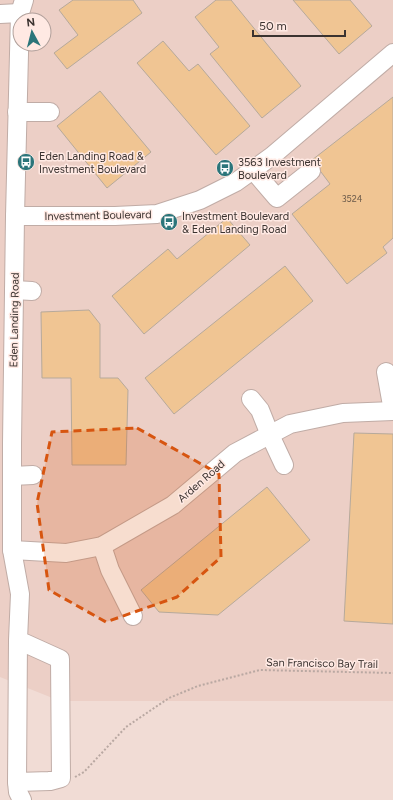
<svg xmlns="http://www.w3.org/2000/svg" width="393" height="800" font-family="Figtree,sans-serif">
	<rect width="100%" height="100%" fill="#f1dcd5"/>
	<path fill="#eccfc6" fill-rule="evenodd" d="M0,0H393V701H60L0,677ZM20,20H44V44H20Z"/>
	<g fill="#f0c593" stroke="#b6a99b">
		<polygon points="73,0 133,0 142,13 67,69 54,53 78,35 59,10"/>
		<polygon points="216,0 231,0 301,86 262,118 210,54 219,47 195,17"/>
		<polygon points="293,0 350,0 372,26 339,54"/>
		<polygon points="163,41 189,71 198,64 250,126 216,155 137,63"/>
		<polygon points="100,91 151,152 107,188 57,126"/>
		<polygon points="393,97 393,238 383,247 387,253 347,284 292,214 330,184 312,160"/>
		<polygon points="227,218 250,245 144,334 112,296 168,249 177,259"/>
		<polygon points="285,266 313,301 174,414 145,378"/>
		<polygon points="89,310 100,324 100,378 118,378 128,390 126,465 72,465 71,378 42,378 41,312"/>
		<polygon points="354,433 393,434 393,624 344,621"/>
		<polygon points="267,487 310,540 218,615 159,612 141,590"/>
	</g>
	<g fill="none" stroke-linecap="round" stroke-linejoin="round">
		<defs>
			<g id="minor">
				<polyline points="0,14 20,13"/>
				<polyline points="17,112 50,112"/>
				<polyline points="253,170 277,198 311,171"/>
				<polyline points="15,216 115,216 157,214 200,200 236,182 272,156 393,53"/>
				<polyline points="14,290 32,291"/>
				<polyline points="386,372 393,411"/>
				<polyline points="251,399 260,410 270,435 284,465"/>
				<polyline points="12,476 33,475"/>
				<polyline points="102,546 110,570 133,616"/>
				<polyline points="12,550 66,553 102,546 173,505 235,453 290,424 343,413 393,411"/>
				<polyline points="18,640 60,659 61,778 50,781 17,782 18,640 20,594 12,550 12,443 15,216 20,13 24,0"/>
				<polyline points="17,782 18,792 22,800"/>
			</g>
		</defs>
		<use href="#minor" stroke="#c0aca6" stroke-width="20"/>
		<polyline stroke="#b9a8a2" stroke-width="2" stroke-dasharray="2 2" stroke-linecap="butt" points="75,777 84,772 126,727 169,698 198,686 260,670 393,673"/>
		<use href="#minor" stroke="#fff" stroke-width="18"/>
	</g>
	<path fill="#d75510" fill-opacity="0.2" stroke="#d75510" stroke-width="3" stroke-dasharray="8 5" stroke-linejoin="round" d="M137,428L219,474L221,557L177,597L106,622L49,590L37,503L52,432Z"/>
	<defs>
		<symbol id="bus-disc" viewBox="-11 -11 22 22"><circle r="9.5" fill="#2b757a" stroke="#ffe9e3"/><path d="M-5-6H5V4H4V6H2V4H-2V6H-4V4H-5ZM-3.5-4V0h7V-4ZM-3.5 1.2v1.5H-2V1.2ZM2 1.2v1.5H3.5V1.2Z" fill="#fff"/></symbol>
	</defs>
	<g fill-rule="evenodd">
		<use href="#bus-disc" x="16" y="152" width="20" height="20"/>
		<use href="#bus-disc" x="215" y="158" width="20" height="20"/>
		<use href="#bus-disc" x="159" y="212" width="20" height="20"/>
	</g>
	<g text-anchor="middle" stroke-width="3" stroke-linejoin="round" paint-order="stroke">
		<g font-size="9" fill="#685849">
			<text x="352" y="202">3524</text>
		</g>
		<g font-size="11" fill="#3b3330" stroke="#ffe9e3" text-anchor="start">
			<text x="39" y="160">Eden Landing Road &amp;<tspan x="39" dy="13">Investment Boulevard</tspan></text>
			<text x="238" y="166">3563 Investment<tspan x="238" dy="13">Boulevard</tspan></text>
			<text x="182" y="220">Investment Boulevard<tspan x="182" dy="13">&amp; Eden Landing Road</tspan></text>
		</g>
		<g font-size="11" fill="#3b3330" stroke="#ffe9e3">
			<text transform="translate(98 215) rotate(-1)" y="4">Investment Boulevard</text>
			<text transform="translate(14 320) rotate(-89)" y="4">Eden Landing Road</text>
			<text transform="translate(201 481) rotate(-41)" y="4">Arden Road</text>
			<text transform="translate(322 663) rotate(1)" y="4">San Francisco Bay Trail</text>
		</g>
	</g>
	<g transform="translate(32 32) rotate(353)"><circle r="19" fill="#ffe9e3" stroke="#b1a09b"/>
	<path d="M0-3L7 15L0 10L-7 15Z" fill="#2b757a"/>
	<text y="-6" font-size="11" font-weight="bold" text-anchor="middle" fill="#3b3330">N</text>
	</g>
	<path d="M253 30v6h92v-6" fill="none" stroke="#3b3330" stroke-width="2"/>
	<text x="259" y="30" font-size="12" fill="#3b3330" stroke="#ffe9e3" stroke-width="3" paint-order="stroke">50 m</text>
</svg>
